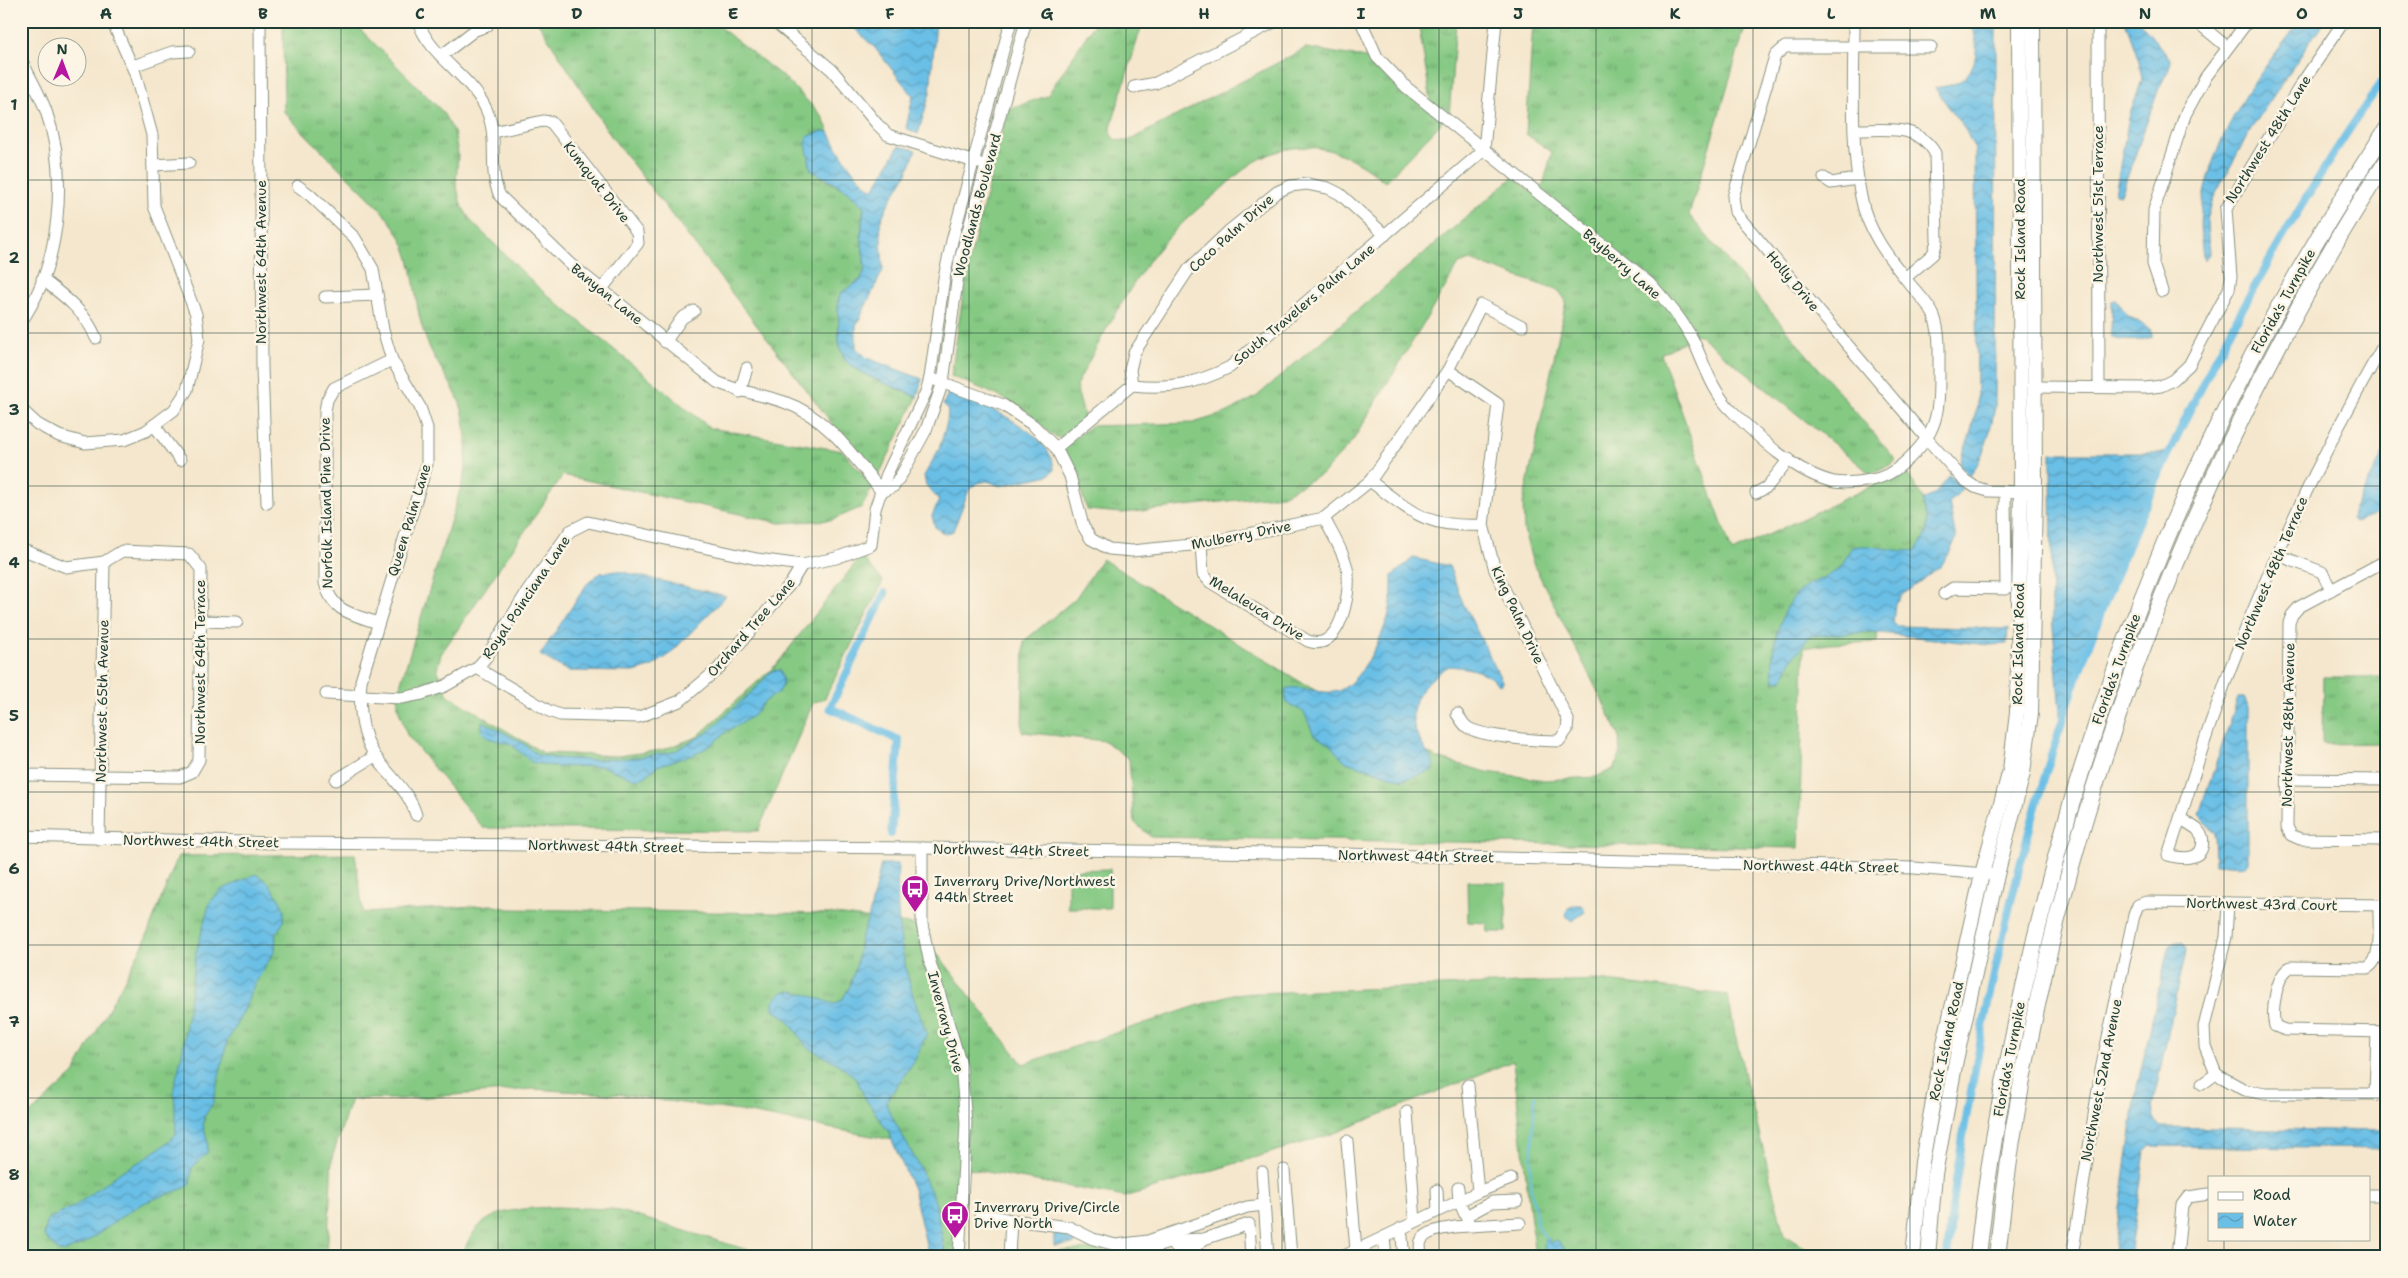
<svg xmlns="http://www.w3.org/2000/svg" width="2408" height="1278" font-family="'Shantell Sans',sans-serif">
	<defs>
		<pattern id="grass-tufts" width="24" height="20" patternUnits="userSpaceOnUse" patternTransform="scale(1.25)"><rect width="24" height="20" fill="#85c983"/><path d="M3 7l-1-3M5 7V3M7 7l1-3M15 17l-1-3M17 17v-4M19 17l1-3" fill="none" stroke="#6ca46c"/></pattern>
		<pattern id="water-waves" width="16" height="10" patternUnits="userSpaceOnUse" patternTransform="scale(1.25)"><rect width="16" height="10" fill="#6abfe6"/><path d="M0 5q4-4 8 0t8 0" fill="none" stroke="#579cbb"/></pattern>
	</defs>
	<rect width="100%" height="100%" fill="#fcf5e5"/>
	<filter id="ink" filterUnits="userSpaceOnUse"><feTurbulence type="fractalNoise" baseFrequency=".02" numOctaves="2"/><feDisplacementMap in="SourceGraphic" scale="10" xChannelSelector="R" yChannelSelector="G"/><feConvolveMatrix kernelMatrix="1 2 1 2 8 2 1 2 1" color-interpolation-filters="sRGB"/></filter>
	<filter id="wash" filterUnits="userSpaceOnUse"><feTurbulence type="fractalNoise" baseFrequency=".0096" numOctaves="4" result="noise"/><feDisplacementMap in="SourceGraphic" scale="20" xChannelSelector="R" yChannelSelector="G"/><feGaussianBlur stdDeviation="1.12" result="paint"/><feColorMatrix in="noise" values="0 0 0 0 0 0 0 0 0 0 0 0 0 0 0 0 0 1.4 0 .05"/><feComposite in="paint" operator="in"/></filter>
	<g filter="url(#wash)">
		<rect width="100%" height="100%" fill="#f5e7cd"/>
		<g fill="url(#grass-tufts)" stroke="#52835c">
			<path d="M283,21H352L442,111L454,132L458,154L456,183L461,205L472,222L540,289L710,428L843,451L873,487L862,507L832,520L780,523L563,475L441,654L437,669L448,695L543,753L618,756L662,750L697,737L777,664L861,556L883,581L825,698L813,703L758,831L483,828L407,735L398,708V692L465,474C467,449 468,419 457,396C447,376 434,360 426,339C414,309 417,277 405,247C393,218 369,198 348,177C326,155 305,134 284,112Z"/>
			<polygon points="537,21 712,21 787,80 822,116 829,132 822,131 823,179 848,191 864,206 861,234 865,269 861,279 841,293 838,301 839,345 845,359 850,365 868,376 917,397 878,477 871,474 611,136"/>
			<path d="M1096,21H1143L1111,127V135L1116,140L1128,141L1306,48L1372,59L1382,73L1443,121L1385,182C1348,150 1306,135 1260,159C1245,167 1231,180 1218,192C1196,210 1173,230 1155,253C1124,294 1100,340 1076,386L1085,419L1059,438C1046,434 1040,421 1029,413C1006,397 977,387 951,376L966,274L1008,109L1047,96Z"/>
			<polygon points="1418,21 1456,21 1449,117 1431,102"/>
			<polygon points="1533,21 1747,21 1689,215 1896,460 1886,468 1871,474 1698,334 1661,354 1732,552 1905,470 1942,528 1879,613 1877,642 1829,644 1804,648 1799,848 1151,837 1134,822 1129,759 1105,741 1022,732 1024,641 1075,599 1102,559 1304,684 1437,758 1487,772 1545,780 1596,777 1613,769 1620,756 1619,734 1532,561 1524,530 1523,504 1566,301 1559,291 1470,260 1459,264 1352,442 1322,474 1282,495 1123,513 1087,510 1075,471 1063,448 1090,426 1193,423 1226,413 1256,397 1513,177 1536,195 1544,182 1552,152 1526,134"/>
			<polygon points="2323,677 2387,677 2387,743 2322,744"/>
			<polygon points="355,854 363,913 491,905 509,909 836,914 915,925 1023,1064 1232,994 1597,980 1728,995 1735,1035 1784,1235 1820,1257 1535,1257 1513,1061 1332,1134 1125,1197 964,1168 959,1257 934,1257 928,1202 898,1141 739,1111 625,1095 532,1089 401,1099 351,1099 332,1158 327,1257 21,1257 21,1122 73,1075 143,945 178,856"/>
			<path d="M556,1207L613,1209L751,1251L794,1257H462C476,1208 514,1209 556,1207Z"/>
			<polygon points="879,1253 906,1253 929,1257 822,1257"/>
		</g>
		<g fill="#85c983" stroke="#52835c">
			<polygon points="1110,869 1110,908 1068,908 1068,870"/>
			<polygon points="1467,881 1506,883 1506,932 1488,932 1487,923 1468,922"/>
			<polygon points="1103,1248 1105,1257 1039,1257 1038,1253"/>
		</g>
		<g fill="url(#water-waves)" stroke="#447e8d">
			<polygon points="861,21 936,21 930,93 918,134 906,128 913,96 875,48 854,28"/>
			<path d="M1968,21H1996L1995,407C1990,432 1985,455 1970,476L1959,465L1970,435L1977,406L1975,150L1966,131L1935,88C1946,86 1957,85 1965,77C1979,64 1980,35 1968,21Z"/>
			<polygon points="2125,21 2139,21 2170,59 2169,69 2159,88 2121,195 2115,194 2129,117 2142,80 2139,61"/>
			<path d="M2301,21H2324L2249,132L2213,199L2207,220L2209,254L2204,260C2201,244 2199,227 2201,211C2209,141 2257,74 2301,21Z"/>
			<path d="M822,131L829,132C840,154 854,176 873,190L899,146L916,150L907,173L886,208L880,223L883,270L856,326V348L867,358L922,379L917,397L868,376L850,365L845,360L839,345L838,301L841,293L861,279L865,269L861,234L864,207L848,191L811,170L806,143L807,137Z"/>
			<path d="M2117,300L2127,315L2152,330V337C2138,341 2123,343 2111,336L2112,301Z"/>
			<path d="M949,391C979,403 1053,431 1054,470L1049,475L1000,486L988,481L978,483L969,490L953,531L945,534L935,527L932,516L939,500L926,485L924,476L939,449L947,422L948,409L943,405Z"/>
			<polygon points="2387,446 2387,508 2356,523 2351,519 2352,513"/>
			<polygon points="2051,453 2170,453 2117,573 2061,725 2052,615"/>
			<path d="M1950,475L1962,489L1949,503L1956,538L1950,552L1941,566L1902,595L1895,603L1893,623L1897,626L2008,629L2007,644L1989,645L1871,632L1810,636L1790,662L1783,680L1774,681C1768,654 1780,605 1803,588C1811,582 1836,573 1840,568C1845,562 1847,553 1852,547C1873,542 1894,554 1916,550C1931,530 1929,524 1922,500L1934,495Z"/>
			<path d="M1413,558L1449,566L1463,603L1503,683L1499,685C1485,670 1469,668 1449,666C1427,679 1408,699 1414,726C1417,739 1428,753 1434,764L1431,771L1403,780L1346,762L1329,744L1314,735L1304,712L1286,703L1285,689C1300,684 1317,694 1334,692C1358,689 1383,636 1389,614C1392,601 1392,589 1392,576Z"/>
			<polygon points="618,571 726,596 669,655 651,667 634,672 568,671 540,655 587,584 600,573"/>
			<polygon points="780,670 783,680 782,687 779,692 764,702 753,716 727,731 710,746 693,755 657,766 645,777 636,779 601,766 557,767 531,762 511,744 488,738 482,732 482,721 521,742 538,755 554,758 591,760 633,758 673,752 707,733 760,684 771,671"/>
			<polygon points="2238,698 2244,698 2248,705 2248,862 2245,866 2215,864 2214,833 2199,814"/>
			<path d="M881,864H898C895,926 903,976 927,1033L915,1060L886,1101L888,1109L919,1166L935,1201L946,1257H929L913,1189L888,1131L865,1098L856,1078L838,1064L807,1047L788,1020L773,1009V1002C776,999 778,995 781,993C792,986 823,1001 835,1004L842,1000L850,986L857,963L860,939L869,916Z"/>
			<path d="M256,874L268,882L278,897L284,909V921L276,934L275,950L253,987L244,1010L227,1042L213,1103L204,1117L203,1124L208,1143L207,1153L192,1168L190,1183L187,1187C170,1194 149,1199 133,1209C111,1222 85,1250 59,1252L44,1236L47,1220L75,1206L122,1171L141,1161L170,1141L176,1133L174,1087L182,1054L196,953L210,902L221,890Z"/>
			<polygon points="1573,905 1581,905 1585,912 1572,921 1565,915 1567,910"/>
			<polygon points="2175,941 2183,943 2186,951 2152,1107 2154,1118 2161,1127 2387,1131 2387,1149 2151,1146 2145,1151 2130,1257 2113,1257 2137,1088 2167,953 2169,946"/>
			<polygon points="1073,1232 1075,1244 1054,1246 1054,1234"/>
			<polygon points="1545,1238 1548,1238 1550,1242 1558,1241 1570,1257 1544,1257"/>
		</g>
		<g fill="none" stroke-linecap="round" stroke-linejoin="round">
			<polyline stroke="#6abfe6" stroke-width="2" points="1535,1095 1530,1183 1538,1227 1546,1238"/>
			<g stroke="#6abfe6" stroke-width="8">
				<polyline points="885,593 830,708 899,740 891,834"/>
				<path d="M1947,1257C1954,1178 1969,1100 1984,1023C2004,923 2029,822 2061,725C2112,568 2183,413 2264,270C2302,203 2342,137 2387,75"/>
			</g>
		</g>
	</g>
	<g filter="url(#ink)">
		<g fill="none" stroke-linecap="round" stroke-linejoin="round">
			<defs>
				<g id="minor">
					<polyline points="260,21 262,368 267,503"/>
					<path d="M418,21C429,55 465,72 483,103C502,136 486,167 500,196L569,263L717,382C739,392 761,394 784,402C828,417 854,457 882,492"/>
					<polyline points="774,21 832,70 877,124 888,135 978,163"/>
					<path d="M1361,21L1377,57L1406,87L1649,282C1666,301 1682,319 1694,342C1705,366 1713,393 1732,411C1759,438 1795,473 1834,482C1846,484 1859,482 1871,480C1884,478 1895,471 1904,463C1940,432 1939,411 1939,366C1939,349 1940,332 1934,316C1929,304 1917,293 1909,283C1888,257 1867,230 1861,197C1850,144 1854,76 1854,21"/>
					<polyline points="2098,21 2099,387"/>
					<polyline points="2196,21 2227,47"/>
					<polyline points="1931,47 1785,47 1775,56 1733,197 1735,212 1928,440 1963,479 1975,487 1988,491 2028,492"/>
					<polyline points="441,56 475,30 487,26"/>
					<path d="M21,59C29,76 40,94 46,111C69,176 60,266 21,322"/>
					<polyline points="133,66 172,52 189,51"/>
					<polyline points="1134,87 1156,83 1276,21"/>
					<path d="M1855,130C1886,130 1917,123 1935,153L1937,241L1933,254L1905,278"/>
					<polyline points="493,132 543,121 551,122 637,232 638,243 601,290"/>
					<polyline points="153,165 189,163"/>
					<polyline points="1824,178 1831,183 1857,179"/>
					<path d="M298,186L310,195L355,238L373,269L383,330L392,360L420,407L427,428V464L361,681C359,706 361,736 376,757C390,777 409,791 416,815"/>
					<path d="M42,279C64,296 86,312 96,338"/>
					<polyline points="2162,291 2153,264 2154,210 2185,115 2205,78 2248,21"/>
					<polyline points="325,297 377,295"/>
					<polyline points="665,342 682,318 694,311"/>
					<path d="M1448,370L1498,404L1483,525L1495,570L1568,720L1567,730L1559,741C1540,741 1481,737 1467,727C1463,724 1460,718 1457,714"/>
					<polyline points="930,378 1003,405 1033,425 1056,448 1070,476 1083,526 1091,539 1109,549 1132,551 1201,544 1324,518 1370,481 1448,370 1481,305 1522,326"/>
					<polyline points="1132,385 1130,370 1134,353 1189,269 1230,230 1277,192 1290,186 1307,184 1328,188 1340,194 1385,235"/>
					<polyline points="2034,387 2145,388 2161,386 2173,380 2189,365 2229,289 2231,277 2226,209 2300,86 2344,21"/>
					<polyline points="740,392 747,368"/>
					<polyline points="21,409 37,424 59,436 85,443 124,440 146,431 174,410 187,390 199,339 196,314 154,206 152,135 135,73 112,21"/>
					<polyline points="154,425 180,460"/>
					<path d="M1056,448L1132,385C1170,389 1196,384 1230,367L1484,150L1496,21"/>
					<path d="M1370,481C1413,513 1426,528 1483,525"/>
					<polyline points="882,492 894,486 903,472 926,430 943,382 960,260 1026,21"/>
					<polyline points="1756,493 1767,487 1789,459"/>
					<path d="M1201,544L1203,574L1210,582L1308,641C1314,643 1320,644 1326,640C1344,629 1351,587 1347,568C1343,550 1332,534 1324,518"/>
					<polyline points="21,549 66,567 104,562 122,551 189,554 201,569 199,760 192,772 180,777 21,775"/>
					<polyline points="2278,555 2322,572 2331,590"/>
					<polyline points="2387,560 2299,607 2292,615 2289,623 2287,827 2291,835 2300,839 2387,840"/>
					<polyline points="1944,594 1953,588 2006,589 2005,492"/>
					<polyline points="200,621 237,622"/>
					<path d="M378,623C352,614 332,612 325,583V411L327,400L334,388L392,360"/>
					<polyline points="477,668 549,711 560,715 639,717 680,701 718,669 791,583 802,565"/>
					<polyline points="326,694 401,698 422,694 445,686 477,668 487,656 525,595 570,531 588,522 757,559 802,565 836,558 871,545 875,509 887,474 926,392 930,378 944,278 952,241 1011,21"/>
					<polyline points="2288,779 2387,780"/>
					<polyline points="336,780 375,756"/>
					<path d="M2180,818L2197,829L2202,836C2207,860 2185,860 2168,855C2183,811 2196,766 2211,722C2257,589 2317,460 2387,339"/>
					<polyline points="21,836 277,843 922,848 1343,854 1914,868 1997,875"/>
					<polyline points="99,839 104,562"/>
					<polyline points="922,848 922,924 929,959 961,1065 966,1123 959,1257"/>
					<path d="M2379,905C2378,922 2384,960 2367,968L2291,967C2276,974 2271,1011 2275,1026L2285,1030L2387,1032"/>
					<polyline points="2216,1074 2205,1046 2204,1027 2226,937 2228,903"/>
					<polyline points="2216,1074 2245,1090 2265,1094 2387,1094"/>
					<polyline points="2202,1084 2216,1074"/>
					<polyline points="1468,1085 1478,1192"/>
					<polyline points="2375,1094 2377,1032"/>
					<polyline points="1407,1112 1415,1222"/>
					<polyline points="1347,1141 1356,1250"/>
					<polyline points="1284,1170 1291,1257"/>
					<polyline points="1262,1172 1268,1257"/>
					<polyline points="1458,1188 1459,1201 1470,1226 1520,1223"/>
					<polyline points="1437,1190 1438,1211"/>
					<polyline points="2369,1195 2379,1195 2387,1198"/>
					<polyline points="980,1213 1011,1220"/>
					<polyline points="1466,1216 1492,1202 1517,1201"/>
					<polyline points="1401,1228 1404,1257"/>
					<polyline points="1384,1237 1386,1257"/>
					<polyline points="1169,1243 1180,1249 1193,1249 1204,1239"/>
					<polyline points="1139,1252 1179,1240 1204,1239 1249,1224 1251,1257"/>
					<polyline points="1117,1254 1139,1252 1140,1257"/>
					<polyline points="1009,1257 1011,1220 1069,1227 1093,1239 1116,1245 1148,1241 1247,1207 1264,1205"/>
					<polyline points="1342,1257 1478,1192 1511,1179"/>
					<path d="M1421,1257C1421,1252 1419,1245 1421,1241C1426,1229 1458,1226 1470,1226"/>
					<polyline points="2072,1257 2101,1070 2134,915 2138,905 2146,902 2387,905"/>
					<polyline points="2177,1257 2182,1205 2188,1197 2209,1194"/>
				</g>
				<g id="major">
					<polyline points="1913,1257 1922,1162 1941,1057 1982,874 2010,770 2017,713 2021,492 2019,21"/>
					<polyline points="1928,1257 1935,1174 1956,1060 1997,875 2023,773 2031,713 2035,492 2033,21"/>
				</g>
				<g id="highway">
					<path d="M1978,1257C1987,1166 2004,1076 2024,987C2091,682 2213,389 2387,129"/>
					<path d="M1997,1257C2027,961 2116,673 2247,407C2289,323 2334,239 2387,161"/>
				</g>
			</defs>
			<use href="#minor" stroke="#8a9280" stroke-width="13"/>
			<use href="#major" stroke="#8a9280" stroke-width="16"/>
			<use href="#highway" stroke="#8a9280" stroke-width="18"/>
			<use href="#minor" stroke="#fff" stroke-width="11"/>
			<use href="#major" stroke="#fff" stroke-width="14"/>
			<use href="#highway" stroke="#fff" stroke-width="16"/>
		</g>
	</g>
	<path fill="none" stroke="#1f3d34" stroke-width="1" stroke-opacity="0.55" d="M184,21V1257M341,21V1257M498,21V1257M655,21V1257M812,21V1257M969,21V1257M1126,21V1257M1282,21V1257M1439,21V1257M1596,21V1257M1753,21V1257M1910,21V1257M2067,21V1257M2224,21V1177M21,180H2387M21,333H2387M21,486H2387M21,639H2387M21,792H2387M21,945H2387M21,1098H2387M2224,1239V1257"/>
	<defs>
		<symbol id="bus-pin" viewBox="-11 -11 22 30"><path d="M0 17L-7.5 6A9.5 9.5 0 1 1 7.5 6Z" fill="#b5179e" stroke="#fcf5e5"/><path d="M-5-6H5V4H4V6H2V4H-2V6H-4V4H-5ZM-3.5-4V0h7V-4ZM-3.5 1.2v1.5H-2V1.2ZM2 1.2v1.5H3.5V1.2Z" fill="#fff"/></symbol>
	</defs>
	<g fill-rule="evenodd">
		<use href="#bus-pin" x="899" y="873" width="32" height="43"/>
		<use href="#bus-pin" x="939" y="1199" width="32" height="43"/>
	</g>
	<g text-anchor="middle" stroke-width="5" stroke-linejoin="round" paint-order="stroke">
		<g font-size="14" fill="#1f3d34" stroke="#fcf5e5">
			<text transform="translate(2268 139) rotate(-58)" y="5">Northwest 48th Lane</text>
			<text transform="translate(597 182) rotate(52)" y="5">Kumquat Drive</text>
			<text transform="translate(2098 204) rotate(-90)" y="5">Northwest 51st Terrace</text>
			<text transform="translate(977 205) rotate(-75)" y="5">Woodlands Boulevard</text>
			<text transform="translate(1231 233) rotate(-42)" y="5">Coco Palm Drive</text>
			<text transform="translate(2020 239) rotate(-90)" y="5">Rock Island Road</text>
			<text transform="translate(261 262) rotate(-90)" y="5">Northwest 64th Avenue</text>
			<text transform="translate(1622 264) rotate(41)" y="5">Bayberry Lane</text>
			<text transform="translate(1793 281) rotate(50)" y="5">Holly Drive</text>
			<text transform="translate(607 294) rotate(39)" y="5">Banyan Lane</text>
			<text transform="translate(2283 301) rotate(-61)" y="5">Florida's Turnpike</text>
			<text transform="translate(1304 304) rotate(-40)" y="5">South Travelers Palm Lane</text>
			<text transform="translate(326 503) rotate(-91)" y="5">Norfolk Island Pine Drive</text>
			<text transform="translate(409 520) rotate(-73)" y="5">Queen Palm Lane</text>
			<text transform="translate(1241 535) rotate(-11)" y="5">Mulberry Drive</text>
			<text transform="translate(2271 573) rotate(-67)" y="5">Northwest 48th Terrace</text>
			<text transform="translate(526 597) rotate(-56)" y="5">Royal Poinciana Lane</text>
			<text transform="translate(1257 608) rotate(32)" y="5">Melaleuca Drive</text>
			<text transform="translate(1518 615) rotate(65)" y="5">King Palm Drive</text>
			<text transform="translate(751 627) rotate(-49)" y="5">Orchard Tree Lane</text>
			<text transform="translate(2018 644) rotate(-89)" y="5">Rock Island Road</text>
			<text transform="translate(200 662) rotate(-90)" y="5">Northwest 64th Terrace</text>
			<text transform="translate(2116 669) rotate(-70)" y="5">Florida's Turnpike</text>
			<text transform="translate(102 701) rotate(-89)" y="5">Northwest 65th Avenue</text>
			<text transform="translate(2288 725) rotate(-89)" y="5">Northwest 48th Avenue</text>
			<text transform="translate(201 841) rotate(1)" y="5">Northwest 44th Street</text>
			<text transform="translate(606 846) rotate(1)" y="5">Northwest 44th Street</text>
			<text transform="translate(1011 850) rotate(1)" y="5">Northwest 44th Street</text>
			<text transform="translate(1416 856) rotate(1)" y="5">Northwest 44th Street</text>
			<text transform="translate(1821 866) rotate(1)" y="5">Northwest 44th Street</text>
			<text transform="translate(2262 904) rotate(1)" y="5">Northwest 43rd Court</text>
			<text transform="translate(946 1022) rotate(75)" y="5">Inverrary Drive</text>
			<text transform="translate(1946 1041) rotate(-78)" y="5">Rock Island Road</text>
			<text transform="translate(2009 1059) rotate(-79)" y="5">Florida's Turnpike</text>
			<text transform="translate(2101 1080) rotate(-79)" y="5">Northwest 52nd Avenue</text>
		</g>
		<g font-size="14" fill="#1f3d34" stroke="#fcf5e5" text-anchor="start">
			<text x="934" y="886">Inverrary Drive/Northwest<tspan x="934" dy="16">44th Street</tspan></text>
			<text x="974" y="1212">Inverrary Drive/Circle<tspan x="974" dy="16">Drive North</tspan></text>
		</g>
	</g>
	<rect width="2408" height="1278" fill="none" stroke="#fcf5e5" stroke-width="55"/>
	<rect x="2208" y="1176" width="162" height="65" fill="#fcf5e5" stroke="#a4ab9e"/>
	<rect x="2218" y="1192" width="25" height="8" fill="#ffffff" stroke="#a4ab9e"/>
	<text x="2253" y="1200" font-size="15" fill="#1f3d34">Road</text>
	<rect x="2218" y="1213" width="25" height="15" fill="url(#water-waves)" stroke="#a4ab9e"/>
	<text x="2253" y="1226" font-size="15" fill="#1f3d34">Water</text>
	<g transform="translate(62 62) rotate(1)"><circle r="24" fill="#fcf5e5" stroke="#a4ab9e"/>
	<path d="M0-4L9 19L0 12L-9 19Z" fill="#b5179e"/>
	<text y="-8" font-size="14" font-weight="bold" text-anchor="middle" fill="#1f3d34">N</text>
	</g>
	<rect x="28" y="28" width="2352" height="1222" fill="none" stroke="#1f3d34" stroke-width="2"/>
	<g font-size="16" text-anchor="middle" font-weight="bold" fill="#1f3d34">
		<text x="106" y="19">A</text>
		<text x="263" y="19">B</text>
		<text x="420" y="19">C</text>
		<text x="577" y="19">D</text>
		<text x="733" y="19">E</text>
		<text x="890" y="19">F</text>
		<text x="1047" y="19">G</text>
		<text x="1204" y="19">H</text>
		<text x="1361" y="19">I</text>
		<text x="1518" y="19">J</text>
		<text x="1675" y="19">K</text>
		<text x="1831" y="19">L</text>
		<text x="1988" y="19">M</text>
		<text x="2145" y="19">N</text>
		<text x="2302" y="19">O</text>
		<text x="14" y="110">1</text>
		<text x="14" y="263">2</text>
		<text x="14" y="415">3</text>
		<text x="14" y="568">4</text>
		<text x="14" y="721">5</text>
		<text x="14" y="874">6</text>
		<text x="14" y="1027">7</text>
		<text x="14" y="1180">8</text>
	</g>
</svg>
